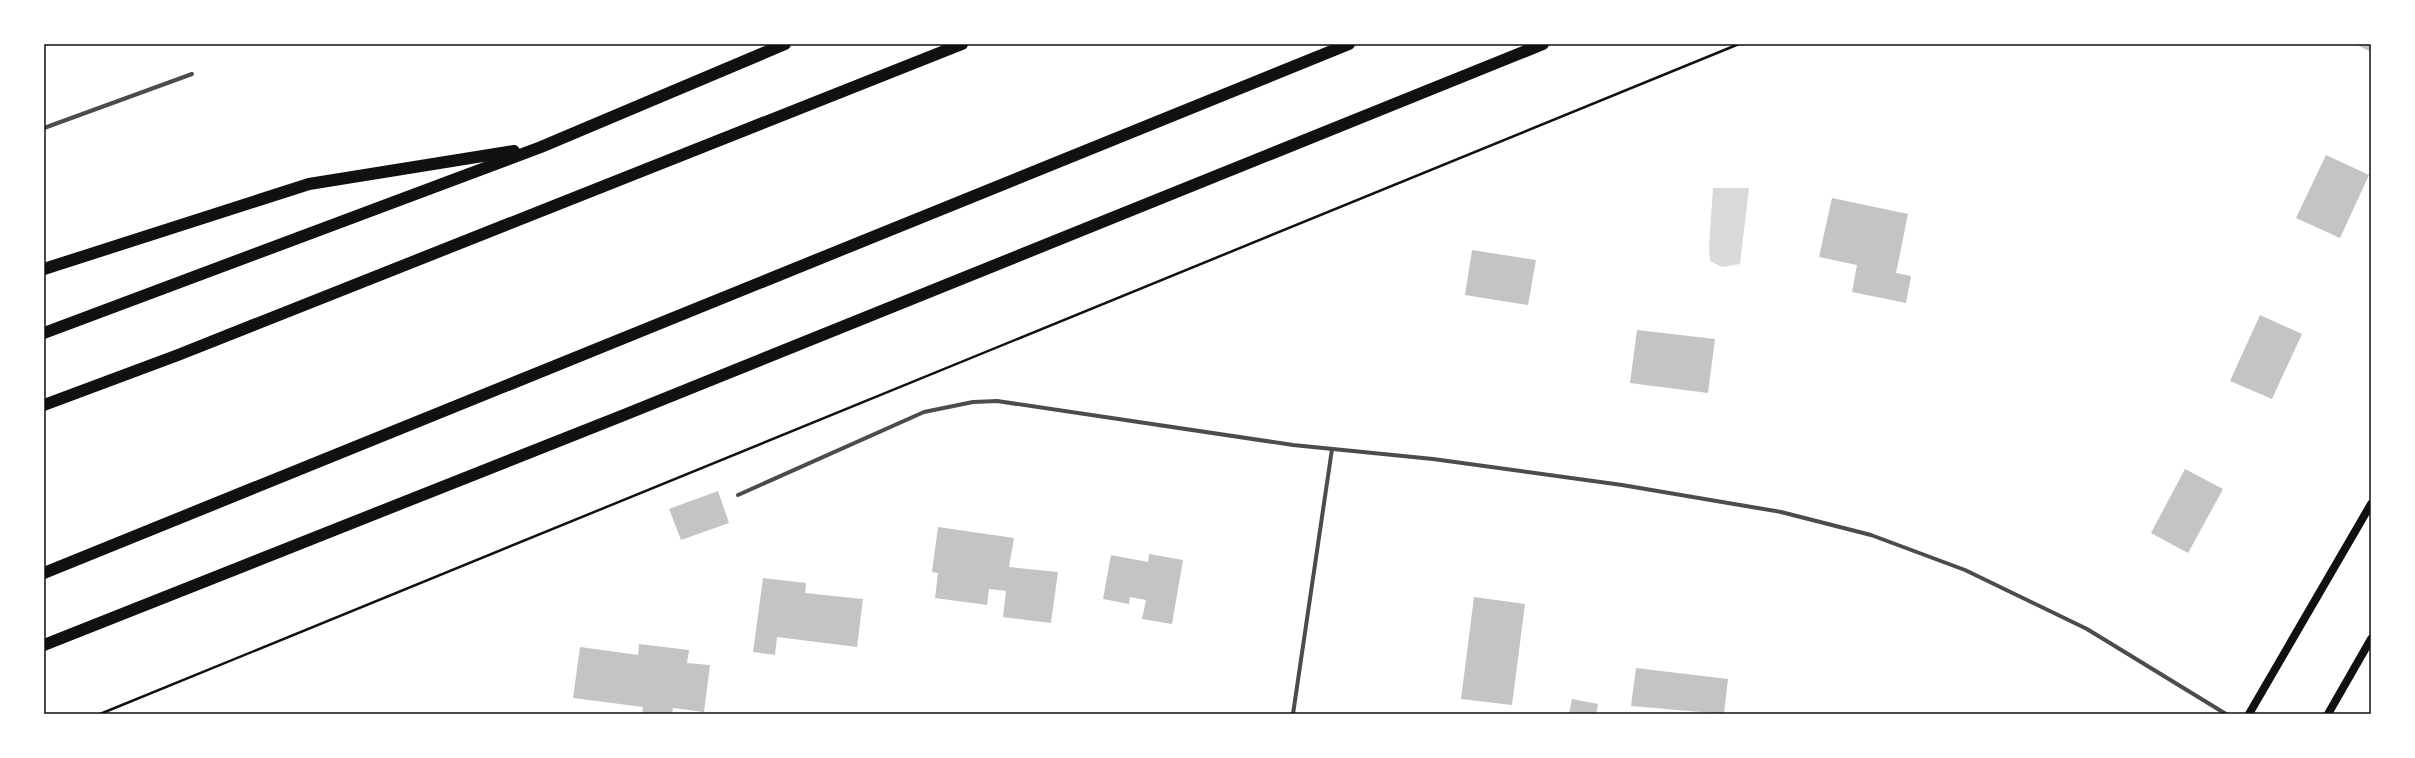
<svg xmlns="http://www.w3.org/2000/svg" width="2415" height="758" font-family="Karla,sans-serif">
	<rect width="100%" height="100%" fill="#fff"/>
	<polygon fill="#d9d9d9" points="1713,188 1749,188 1740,264 1722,267 1710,261 1709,247"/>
	<g fill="#c4c4c4">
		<polygon points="2355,44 2371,44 2371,52"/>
		<polygon points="2326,155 2369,175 2340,238 2296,218"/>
		<polygon points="1832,198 1908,214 1896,273 1911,276 1906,303 1852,292 1857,265 1819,257"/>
		<polygon points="1472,250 1536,260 1528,305 1465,295"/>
		<polygon points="2260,315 2302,334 2272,399 2230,381"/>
		<polygon points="1637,330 1715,339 1708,393 1630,383"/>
		<polygon points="2185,469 2223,489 2188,553 2151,533"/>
		<polygon points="718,491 729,523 681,540 669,509"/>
		<polygon points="938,527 1014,538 1009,567 1058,572 1051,623 1003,617 1006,591 989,589 987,605 935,598 938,573 932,572"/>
		<polygon points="1149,554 1183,560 1172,624 1142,619 1146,600 1130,597 1129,604 1103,599 1111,555 1148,562"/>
		<polygon points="763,578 806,583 805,593 863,599 857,647 777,637 775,655 753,652"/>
		<polygon points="1474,597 1525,604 1512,705 1461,699"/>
		<polygon points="639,644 689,650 687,663 710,665 704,712 673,708 672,714 642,714 643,707 573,698 580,647 638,655"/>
		<polygon points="1636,668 1728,679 1724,714 1631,706"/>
		<polygon points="1572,699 1598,704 1596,714 1569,714"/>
	</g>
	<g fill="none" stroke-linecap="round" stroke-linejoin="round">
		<polyline stroke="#111" stroke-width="2.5" points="100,714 1739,44"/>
		<g stroke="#4c4c4c" stroke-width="4">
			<polyline points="44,128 192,74"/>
			<polyline points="738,495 924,412 973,402 997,401 1293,445 1433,459 1622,485 1781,512 1871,535 1965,570 2087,629 2226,714"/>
			<polyline points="1293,714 1332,449"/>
		</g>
		<g stroke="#111" stroke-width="8">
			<polyline points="2249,714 2371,504"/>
			<polyline points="2328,714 2371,639"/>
		</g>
		<g stroke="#111" stroke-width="12">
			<polyline points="44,269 309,184 514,151"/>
			<polyline points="44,333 541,147 785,44"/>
			<polyline points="44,405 178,355 962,44"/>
			<polyline points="44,573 1349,44"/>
			<polyline points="44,645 624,415 1543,44"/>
		</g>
	</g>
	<rect width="2415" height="758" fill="none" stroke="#ffffff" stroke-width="90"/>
	<rect x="45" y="45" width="2325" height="668" fill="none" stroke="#111" stroke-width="1.5"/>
</svg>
